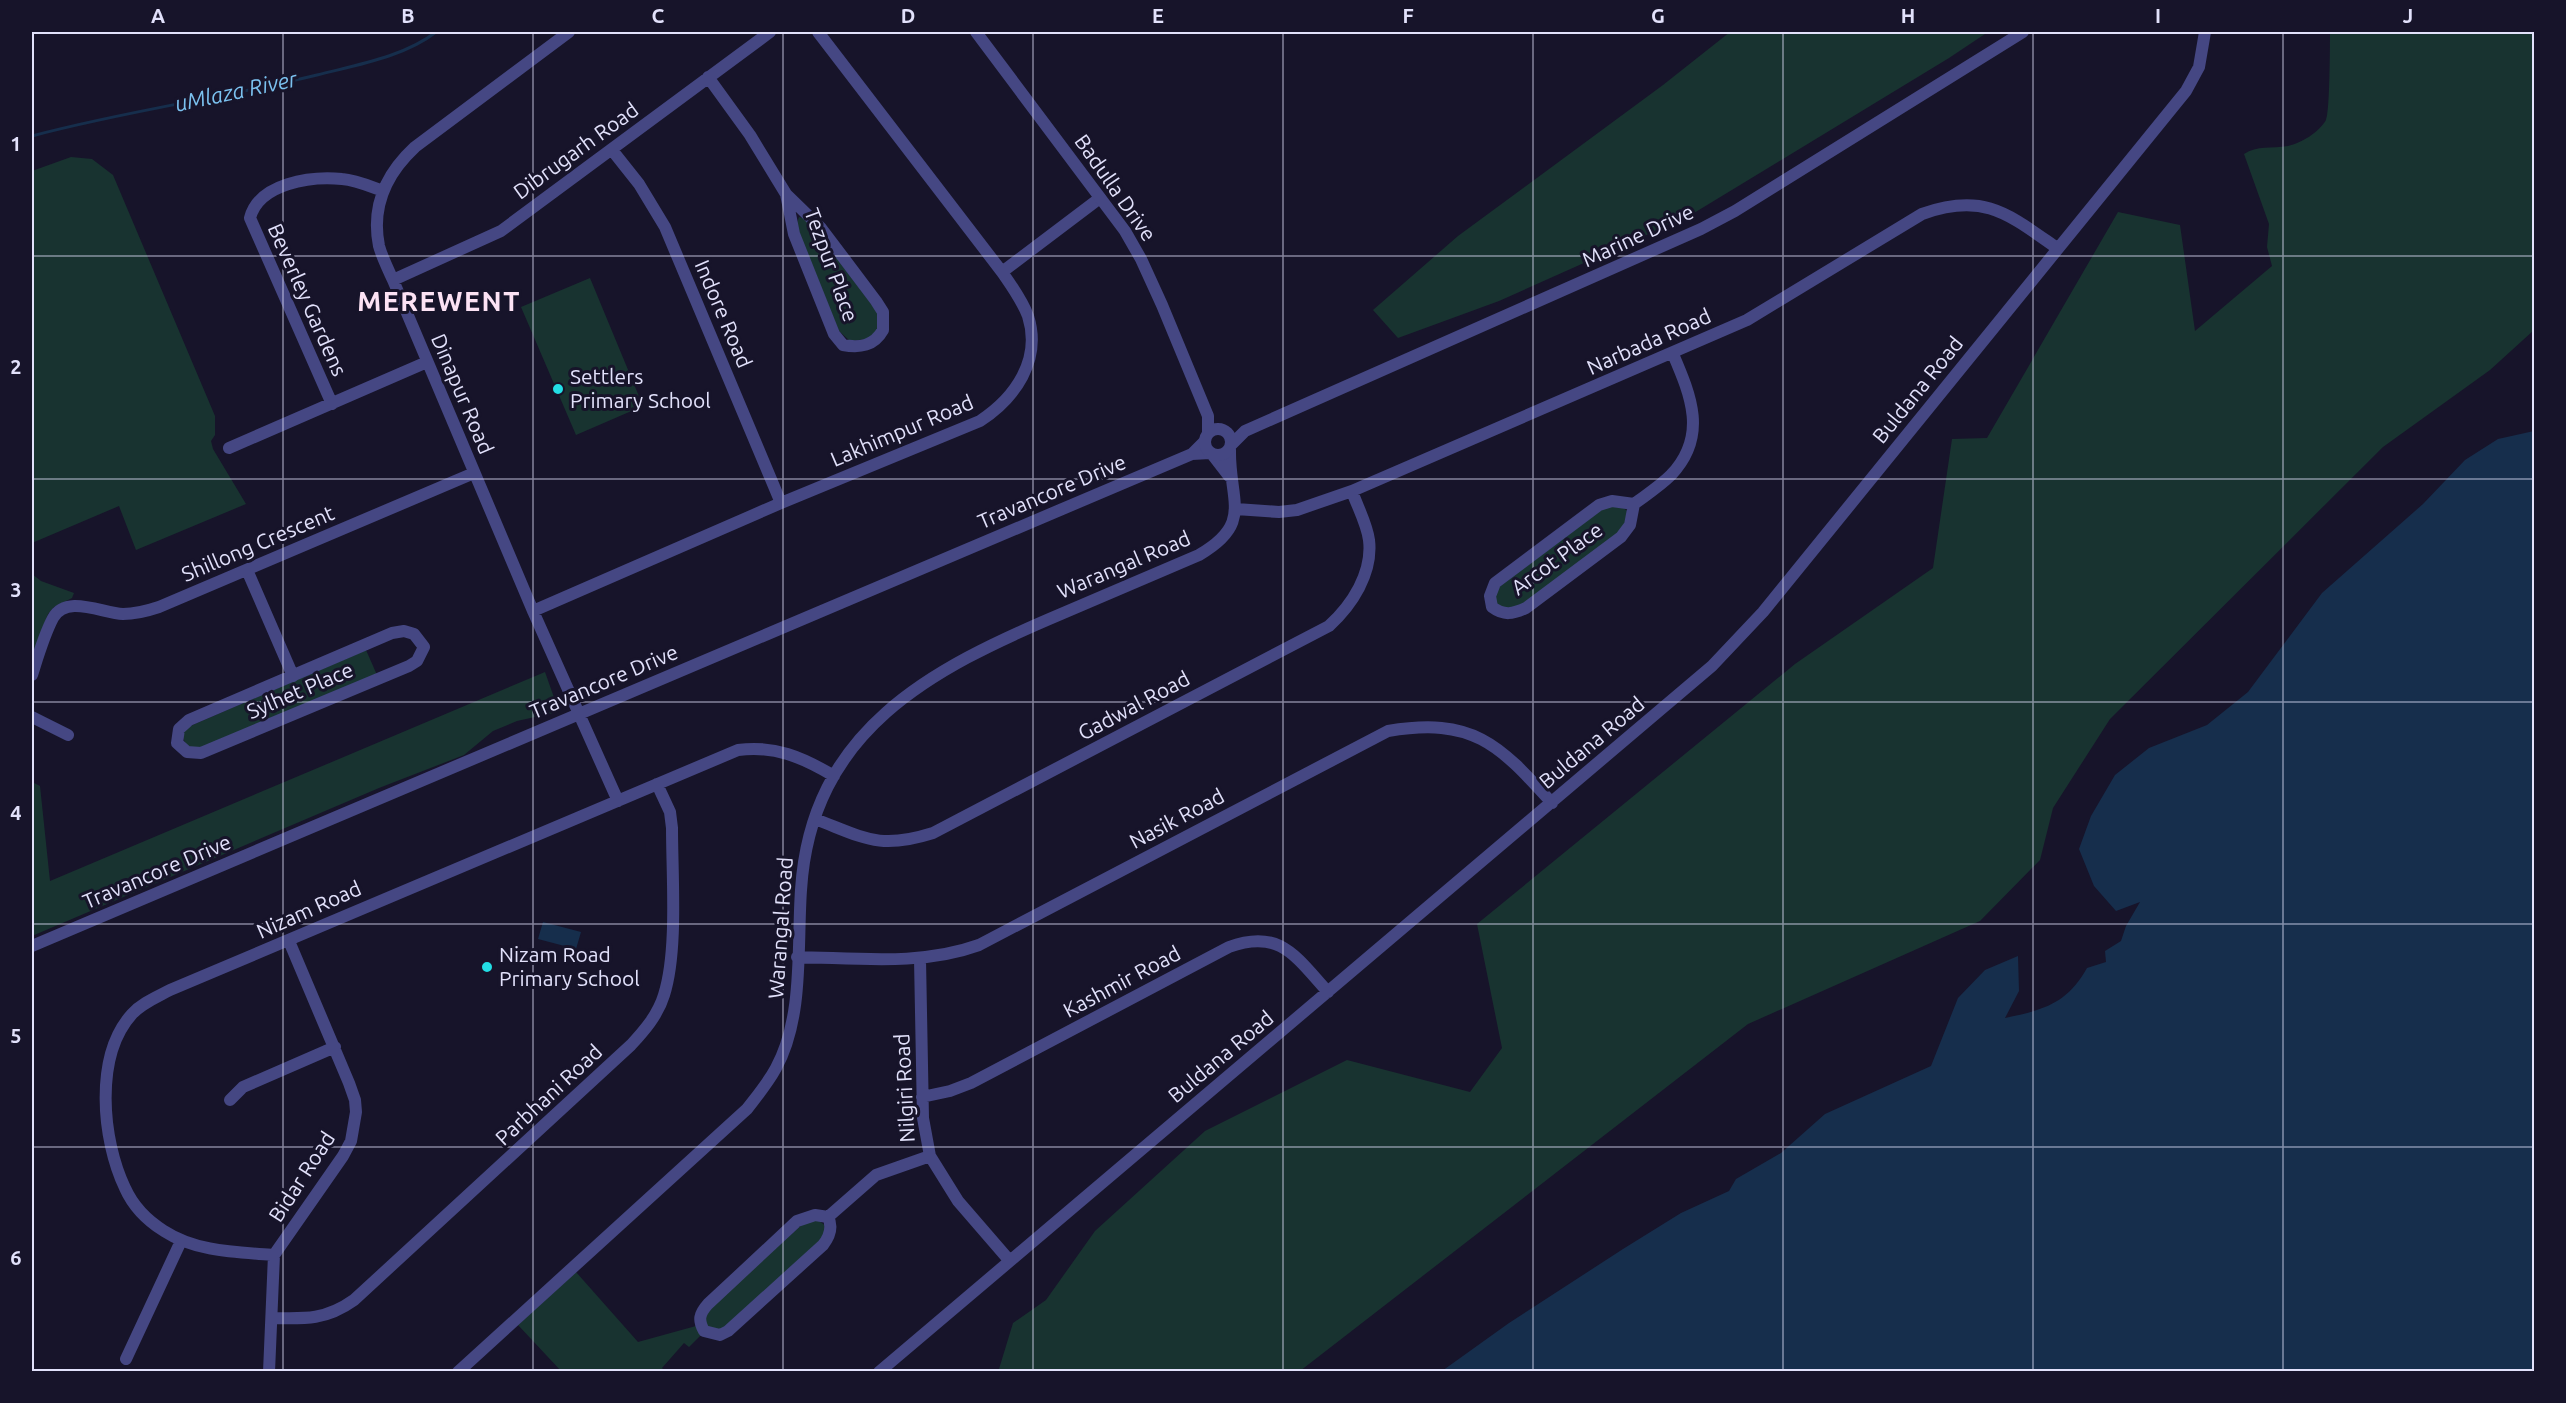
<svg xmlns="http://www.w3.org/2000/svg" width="2566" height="1403" font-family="Ubuntu,sans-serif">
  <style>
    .green { fill: #183330 }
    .water { fill: #162e4c }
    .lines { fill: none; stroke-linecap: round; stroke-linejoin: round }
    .stream { stroke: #162e4c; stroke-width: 3 }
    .minor { stroke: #454783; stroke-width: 12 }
    .tertiary { stroke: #454783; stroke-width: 12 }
    .grid { fill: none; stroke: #e2e1fb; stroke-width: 1.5; stroke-opacity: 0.55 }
    .poi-dot { fill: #23dee5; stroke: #17142a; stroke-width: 2 }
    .labels { text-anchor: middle; stroke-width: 6; stroke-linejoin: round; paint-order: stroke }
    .street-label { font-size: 21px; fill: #e2e1fb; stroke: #17142a }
    .poi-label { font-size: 21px; fill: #e2e1fb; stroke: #17142a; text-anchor: start }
    .water-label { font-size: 22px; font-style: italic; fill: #7bc1ef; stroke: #17142a }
    .district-label { font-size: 27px; font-weight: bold; letter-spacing: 1.5px; fill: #fce2f4; stroke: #17142a }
    .neatline { fill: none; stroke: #e2e1fb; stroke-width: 2 }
    .grid-label { font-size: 20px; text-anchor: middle; font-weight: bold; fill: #e2e1fb }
  </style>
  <rect width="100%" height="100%" fill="#17142a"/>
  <!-- green -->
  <path class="green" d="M 1730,32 L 1988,32 L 1949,58 L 1689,216 L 1499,301 L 1398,338 L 1373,310 L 1458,236 L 1663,85 Z
    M 2330,32 L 2534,32 L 2534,330 L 2490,370 L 2383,447 L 2110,719 L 2053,808 L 2040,860 L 1980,921 L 1748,1024 L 1300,1371 L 993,1371 L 999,1369 L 1013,1323 L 1046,1300 L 1095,1231 L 1205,1131 L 1347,1060 L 1470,1092 L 1502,1048 L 1477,924 L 1795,664 L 1933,568 L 1952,439 L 1987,438 L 2118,212 L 2180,225 L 2195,331 L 2272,266 L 2267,247 L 2269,224 L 2244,154 C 2257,145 2272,149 2288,146 C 2302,143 2319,132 2326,120 C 2330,112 2330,45 2330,32 Z
    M 71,157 L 92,159 L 113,175 L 215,416 L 215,435 L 211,441 L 213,449 L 246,504 L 136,550 L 119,506 L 32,543 L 32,171 Z
    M 799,217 L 807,219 L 878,313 L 879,328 L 868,339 L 850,341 L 839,331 L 796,226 Z
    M 590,278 L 643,406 L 576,435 L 521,307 Z
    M 1606,506 L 1624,508 L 1627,511 L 1624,530 L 1512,612 L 1494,603 L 1494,591 Z
    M 32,574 L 41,581 L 74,593 L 72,598 L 54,607 L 48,614 L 32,657 Z
    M 366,650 L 377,675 L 201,749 L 190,749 C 184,742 179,735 188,727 Z
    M 545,672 L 557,706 L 553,713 L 517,721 L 493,731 L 464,755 L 379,788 L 32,936 L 32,782 L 40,786 L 50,881 Z
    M 818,1220 L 827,1227 L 824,1238 L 727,1329 L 706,1330 L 705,1312 L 805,1222 Z
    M 576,1272 L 638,1342 L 696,1326 L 702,1334 L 689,1347 L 684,1343 L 662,1368 L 665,1371 L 562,1372 L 518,1325 Z"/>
  <!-- water -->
  <path class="water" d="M 2534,431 L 2534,1371 L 1442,1371 L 1509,1323 L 1623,1249 L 1681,1213 L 1729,1191 L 1736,1179 L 1781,1153 L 1825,1114 L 1931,1066 L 1958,998 L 1985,970 L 2018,956 L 2019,991 L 2005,1018 C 2043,1010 2067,1004 2087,968 L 2106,962 L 2105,951 L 2121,941 L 2126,926 L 2140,902 L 2116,911 L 2094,886 L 2079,849 L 2091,816 L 2115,775 L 2149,748 L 2207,725 L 2248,692 L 2322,593 L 2423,504 L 2465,460 L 2498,439 Z
    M 543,922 L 581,932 L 576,949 L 538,939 Z"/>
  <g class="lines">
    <!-- stream -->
    <path class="stream" d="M 32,136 C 125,111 222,98 317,75 C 356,65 404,57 436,32"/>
    <!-- minor -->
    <path class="minor" d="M 569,32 L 415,147 C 387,173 371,206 379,246 C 382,257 388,269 393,280 L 533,611 L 618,801
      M 708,77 L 750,135 L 786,194
      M 612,150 L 639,184 L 665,227 L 781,503
      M 786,194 L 821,228 L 876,301 L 883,312 L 883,330 C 874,346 860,348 843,345 L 834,334 L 794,234 Z
      M 1002,272 L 1100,198
      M 393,280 L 501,231 L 770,32
      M 332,404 L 250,218 C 259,183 311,176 342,179 C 356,180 369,186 383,191
      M 229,448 L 427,362
      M 1192,454 L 1205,441
      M 1212,454 L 1229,476
      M 1634,504 L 1612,501 L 1599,505 L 1495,583 L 1490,596 L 1492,607 C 1504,616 1513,614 1526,608 L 1621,537 L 1630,525 L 1634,504 C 1646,495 1660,486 1671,475 C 1708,436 1691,396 1673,354
      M 1236,509 L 1279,512 L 1297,510 L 1352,491 L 1747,320 L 1922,214 C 1984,192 2008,214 2057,248
      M 247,570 L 293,676
      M 533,611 L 781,503 L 980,421 C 1015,398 1042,360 1028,316 C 1022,300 1011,285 1002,272 L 818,32
      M 404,631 L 414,634 L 424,647 L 417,661 L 409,666 L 201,753 L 187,752 L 177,743 L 179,729 L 189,720 L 392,633 Z
      M 32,675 C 38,656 44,635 53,618 C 66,594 102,613 123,614 C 136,614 147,611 159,607 L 474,473
      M 32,717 L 68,735
      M 815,819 C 865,838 879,850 933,833 L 1329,626 C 1352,605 1373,573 1369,540 C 1367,524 1357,506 1352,491
      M 32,946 L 1192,454 L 1210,453
      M 797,957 C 858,958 921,966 979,945 L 1388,731 C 1472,717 1498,743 1552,803
      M 920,959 L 923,1118 L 930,1156 L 958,1201 L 1009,1260
      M 922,1097 L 950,1091 L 971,1083 L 1229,947 C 1280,928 1296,957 1328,992
      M 230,1100 L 243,1087 L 335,1047
      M 815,1215 L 828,1217 C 833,1227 830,1236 823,1245 L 728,1331 L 720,1335 L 704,1331 C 698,1320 699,1314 708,1304 L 797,1221 Z
      M 828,1217 L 876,1175 L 930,1156
      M 274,1255 C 237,1252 196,1252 164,1231 C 148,1221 133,1206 125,1188 C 102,1140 94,1056 132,1014 C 142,1003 157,997 170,990 L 738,750 C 774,745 802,757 834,776
      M 272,1318 C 305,1319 326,1320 354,1300 L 631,1045 C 644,1031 658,1015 664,995 C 678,951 672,876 672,828 L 670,812 L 657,784
      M 126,1359 L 181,1241
      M 269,1372 L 274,1255 L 343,1156 L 351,1141 L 356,1112 L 355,1100 L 349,1083 L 289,941
      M 458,1372 L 747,1109 C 757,1096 768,1083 776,1068 C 804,1017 797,947 801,890 C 811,730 931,669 1061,614 C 1107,594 1153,575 1199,555 C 1254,523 1229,501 1230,450
      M 879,1372 L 1712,666 L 1763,612 L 2186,91 L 2199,67 L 2205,32"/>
    <!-- tertiary -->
    <path class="tertiary" d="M 976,32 L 1125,231 L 1141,259 L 1162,305 L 1208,416 L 1208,434
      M1205 442a13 13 0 1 1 26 0a13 13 0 1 1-26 0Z
      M 1232,444 L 1245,431 L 1701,229 L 1735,211 L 2023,32"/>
  </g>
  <!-- grid -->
  <path class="grid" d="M 283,32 L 283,1372M 533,32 L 533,1372M 783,32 L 783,1372M 1033,32 L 1033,1372M 1283,32 L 1283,1372M 1533,32 L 1533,1372M 1783,32 L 1783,1372M 2033,32 L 2033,1372M 2283,32 L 2283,1372M 32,256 L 2534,256M 32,479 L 2534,479M 32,702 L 2534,702M 32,924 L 2534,924M 32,1147 L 2534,1147"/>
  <!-- markers -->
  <g class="poi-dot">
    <circle cx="558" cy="389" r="6"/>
    <circle cx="487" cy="967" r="6"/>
  </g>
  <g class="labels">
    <!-- street labels -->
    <g class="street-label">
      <text transform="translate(576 151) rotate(-36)" y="7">Dibrugarh Road</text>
      <text transform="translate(1115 188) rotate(55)" y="7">Badulla Drive</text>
      <text transform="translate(1638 236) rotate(-25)" y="7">Marine Drive</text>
      <text transform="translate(831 265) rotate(70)" y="7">Tezpur Place</text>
      <text transform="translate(307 300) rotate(66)" y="7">Beverley Gardens</text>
      <text transform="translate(723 314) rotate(67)" y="7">Indore Road</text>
      <text transform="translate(1649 342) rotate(-24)" y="7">Narbada Road</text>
      <text transform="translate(1918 390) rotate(-51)" y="7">Buldana Road</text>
      <text transform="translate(462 394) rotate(67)" y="7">Dinapur Road</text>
      <text transform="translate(902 431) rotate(-23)" y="7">Lakhimpur Road</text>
      <text transform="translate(1052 492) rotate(-23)" y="7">Travancore Drive</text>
      <text transform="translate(258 544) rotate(-23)" y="7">Shillong Crescent</text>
      <text transform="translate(1557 559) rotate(-36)" y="7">Arcot Place</text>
      <text transform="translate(1124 565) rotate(-23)" y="7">Warangal Road</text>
      <text transform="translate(604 682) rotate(-23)" y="7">Travancore Drive</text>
      <text transform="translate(300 691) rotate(-23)" y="7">Sylhet Place</text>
      <text transform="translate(1134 706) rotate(-28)" y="7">Gadwal Road</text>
      <text transform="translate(1592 743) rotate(-40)" y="7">Buldana Road</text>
      <text transform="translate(1177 819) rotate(-28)" y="7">Nasik Road</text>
      <text transform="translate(157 872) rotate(-23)" y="7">Travancore Drive</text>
      <text transform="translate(309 910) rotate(-24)" y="7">Nizam Road</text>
      <text transform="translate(781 928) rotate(-86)" y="7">Warangal Road</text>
      <text transform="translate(1122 982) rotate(-28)" y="7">Kashmir Road</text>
      <text transform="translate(1221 1057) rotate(-40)" y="7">Buldana Road</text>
      <text transform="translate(905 1088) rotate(-93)" y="7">Nilgiri Road</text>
      <text transform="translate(549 1095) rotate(-43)" y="7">Parbhani Road</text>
      <text transform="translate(302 1177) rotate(-57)" y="7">Bidar Road</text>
    </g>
    <!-- poi labels -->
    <g class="poi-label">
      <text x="570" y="384">Settlers<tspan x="570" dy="24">Primary School</tspan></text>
      <text x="499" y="962">Nizam Road<tspan x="499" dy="24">Primary School</tspan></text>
    </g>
    <!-- water labels -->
    <g class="water-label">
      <text transform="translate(236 91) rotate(-12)" y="8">uMlaza River</text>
    </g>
    <!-- district labels -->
    <g class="district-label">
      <text x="439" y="311">MEREWENT</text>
    </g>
  </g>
  <!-- border -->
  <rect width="2566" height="1403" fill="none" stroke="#17142a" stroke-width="66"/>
  <rect x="33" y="33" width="2500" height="1337" class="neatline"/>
  <g class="grid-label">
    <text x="158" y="23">A</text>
    <text x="408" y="23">B</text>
    <text x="658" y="23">C</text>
    <text x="908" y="23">D</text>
    <text x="1158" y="23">E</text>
    <text x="1408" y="23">F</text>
    <text x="1658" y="23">G</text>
    <text x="1908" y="23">H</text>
    <text x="2158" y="23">I</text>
    <text x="2408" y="23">J</text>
    <text x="16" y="151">1</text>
    <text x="16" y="374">2</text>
    <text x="16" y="597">3</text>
    <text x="16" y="820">4</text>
    <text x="16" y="1043">5</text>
    <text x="16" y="1265">6</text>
  </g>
</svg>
